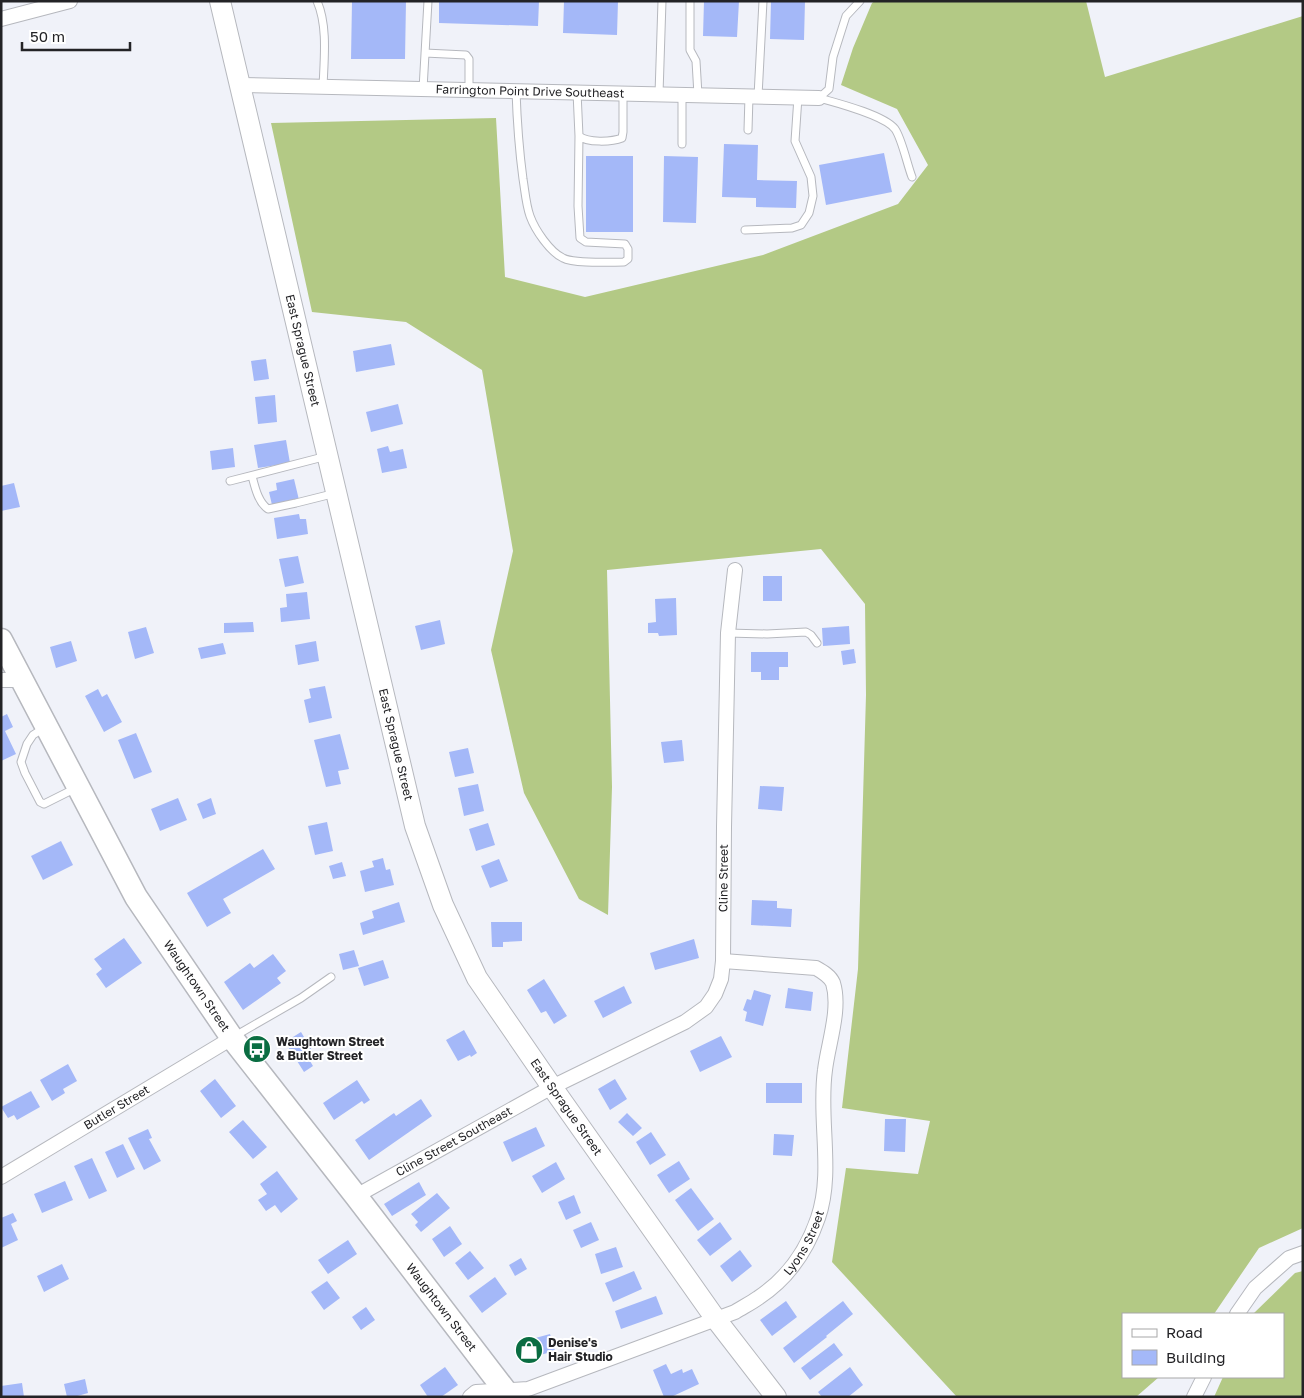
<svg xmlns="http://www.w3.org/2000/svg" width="1304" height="1398" font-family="'Golos Text',sans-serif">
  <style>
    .forest { fill: #b3c985 }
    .building { fill: #a4b8f8 }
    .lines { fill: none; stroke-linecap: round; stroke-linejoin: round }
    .lane-casing { stroke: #b6b8be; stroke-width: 9 }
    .street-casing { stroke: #b6b8be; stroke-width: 16 }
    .secondary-casing { stroke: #b6b8be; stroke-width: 22 }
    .primary-casing { stroke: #b6b8be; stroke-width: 25 }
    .lane { stroke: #fff; stroke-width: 7 }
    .street { stroke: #fff; stroke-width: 14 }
    .secondary { stroke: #fff; stroke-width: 20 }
    .primary { stroke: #fff; stroke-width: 22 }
    .labels { text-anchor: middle; stroke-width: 4; stroke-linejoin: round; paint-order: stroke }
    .street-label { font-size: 12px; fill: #232326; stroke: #fff }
    .poi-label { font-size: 12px; font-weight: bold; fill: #232326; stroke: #fff; text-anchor: start }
  </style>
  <rect width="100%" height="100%" fill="#f0f2f9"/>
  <!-- forest -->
  <path class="forest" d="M 875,1 L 1086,1 L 1105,77 L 1303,16 L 1303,1228 L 1259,1248 L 1214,1314 L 1123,1314 L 1123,1377 L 1159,1377 L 1136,1397 L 957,1397 L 832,1262 L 846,1168 L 918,1174 L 930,1121 L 842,1108 L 858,969 L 866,695 L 865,604 L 821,549 L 607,570 L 612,787 L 608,915 L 579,899 L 524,793 L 491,650 L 513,551 L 482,370 L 406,322 L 312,312 L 271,123 L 496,118 L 505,277 L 585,297 L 763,255 L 898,204 L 928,165 L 897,109 L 841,85 L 853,48 L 872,3 Z
    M 1303,1271 L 1303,1397 L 1214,1397 L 1223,1377 L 1283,1377 L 1283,1314 L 1253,1314 L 1295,1273 Z"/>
  <!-- building -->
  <path class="building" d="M 352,1 L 406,1 L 405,59 L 351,59 Z
    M 439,1 L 539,1 L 538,26 L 439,23 Z
    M 564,1 L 618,1 L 617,35 L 563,33 Z
    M 704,1 L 739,1 L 737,37 L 703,36 Z
    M 771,1 L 805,1 L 804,40 L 770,39 Z
    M 724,144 L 758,145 L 757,180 L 797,181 L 796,208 L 756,207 L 756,198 L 722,197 Z
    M 884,153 L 892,192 L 826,205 L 819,165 Z
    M 586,156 L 633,156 L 633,232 L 586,232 Z
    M 664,156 L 698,157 L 696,223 L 663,222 Z
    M 391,344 L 395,365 L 356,372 L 353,351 Z
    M 266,359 L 269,379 L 254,381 L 251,361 Z
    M 275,395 L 277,422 L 258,424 L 255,397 Z
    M 398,404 L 403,424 L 371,432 L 366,412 Z
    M 286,440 L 290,463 L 258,468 L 254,445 Z
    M 388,446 L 390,452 L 403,449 L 407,468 L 382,473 L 377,449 Z
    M 233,448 L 235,467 L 212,470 L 210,451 Z
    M 294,479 L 299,500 L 272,505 L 269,492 L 277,490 L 276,483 Z
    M 14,483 L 20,507 L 1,511 L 1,486 Z
    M 299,514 L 300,519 L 306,519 L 308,534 L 277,539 L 274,518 Z
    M 298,556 L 304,583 L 285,587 L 279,559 Z
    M 763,576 L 782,576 L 782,601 L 763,601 Z
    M 307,592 L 310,619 L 281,622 L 280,608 L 287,607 L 286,594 Z
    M 676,598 L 677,635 L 659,636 L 658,633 L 648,633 L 648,623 L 656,622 L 655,599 Z
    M 440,620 L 445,644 L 421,650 L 415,626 Z
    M 253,622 L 254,632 L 224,633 L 224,623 Z
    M 849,626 L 850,644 L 823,646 L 822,628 Z
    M 146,627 L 154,653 L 135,659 L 128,632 Z
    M 71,641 L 77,661 L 56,668 L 50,647 Z
    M 316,641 L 319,661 L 298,665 L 295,645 Z
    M 223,643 L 226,654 L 201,659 L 198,648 Z
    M 854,649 L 856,663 L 843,665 L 841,651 Z
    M 751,652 L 788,652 L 788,667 L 779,667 L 779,680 L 761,680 L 761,672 L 751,672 Z
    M 325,686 L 332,718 L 309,723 L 304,700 L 311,698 L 309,689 Z
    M 98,689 L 102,697 L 107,694 L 122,722 L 104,732 L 85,696 Z
    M 7,714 L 13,727 L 5,731 L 16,754 L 1,761 L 1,717 Z
    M 136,733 L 152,772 L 134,779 L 118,740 Z
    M 340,734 L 349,769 L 338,771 L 341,784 L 326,787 L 314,740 Z
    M 682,740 L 684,761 L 664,763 L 661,742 Z
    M 468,748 L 474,773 L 455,777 L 449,752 Z
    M 478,784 L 484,811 L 464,816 L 458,788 Z
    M 760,786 L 784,787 L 782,811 L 758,809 Z
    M 178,798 L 187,820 L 160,831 L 151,809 Z
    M 211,798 L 216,814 L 203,819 L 197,804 Z
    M 327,822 L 333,851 L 315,855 L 308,826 Z
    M 488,823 L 495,845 L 476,851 L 469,829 Z
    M 61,841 L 73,865 L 43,880 L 31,856 Z
    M 263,849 L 275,869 L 223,899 L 231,913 L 207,927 L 187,893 Z
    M 383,858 L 386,870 L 390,869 L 394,885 L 365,892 L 360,871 L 374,867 L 372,861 Z
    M 499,859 L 508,881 L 490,888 L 481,866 Z
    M 342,862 L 346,876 L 333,879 L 329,866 Z
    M 752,900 L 777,901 L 777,908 L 792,909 L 791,927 L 751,925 Z
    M 399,902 L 405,922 L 363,935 L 360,923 L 374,918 L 372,911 Z
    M 491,922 L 522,922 L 522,941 L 503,942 L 503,947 L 492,947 Z
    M 124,938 L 142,963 L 106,988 L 96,974 L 102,969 L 94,959 Z
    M 694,939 L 699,958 L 655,970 L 650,953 Z
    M 354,950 L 359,966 L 343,970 L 339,954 Z
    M 273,954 L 286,971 L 277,978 L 281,983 L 243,1010 L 224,982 L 250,963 L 254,968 Z
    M 383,960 L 389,978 L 364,986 L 358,968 Z
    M 544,979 L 567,1016 L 554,1024 L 546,1011 L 541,1013 L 527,990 Z
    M 624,986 L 632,1003 L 603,1018 L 594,1001 Z
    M 788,988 L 813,992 L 811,1011 L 785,1008 Z
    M 754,990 L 771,995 L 763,1026 L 745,1021 L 747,1012 L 743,1010 L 747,999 L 751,1000 Z
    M 464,1030 L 477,1053 L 471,1057 L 470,1055 L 458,1061 L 446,1040 Z
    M 301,1032 L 316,1057 L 310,1061 L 313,1066 L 304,1072 L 285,1042 Z
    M 721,1036 L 732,1057 L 700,1072 L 690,1051 Z
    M 68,1064 L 77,1081 L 63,1089 L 65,1093 L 52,1101 L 40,1080 Z
    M 215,1079 L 236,1106 L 221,1118 L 200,1091 Z
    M 615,1079 L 627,1099 L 610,1110 L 598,1089 Z
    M 357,1080 L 370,1100 L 364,1104 L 362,1101 L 334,1120 L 323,1103 Z
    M 766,1083 L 802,1083 L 802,1103 L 766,1103 Z
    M 31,1091 L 40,1107 L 17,1120 L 14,1115 L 8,1118 L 1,1107 Z
    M 421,1099 L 432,1116 L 369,1160 L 355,1140 L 394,1113 L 396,1116 Z
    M 627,1113 L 642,1128 L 633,1136 L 618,1122 Z
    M 885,1119 L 906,1119 L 905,1152 L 884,1151 Z
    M 243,1120 L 267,1147 L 253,1159 L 229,1132 Z
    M 536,1127 L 545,1146 L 512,1162 L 503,1142 Z
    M 148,1129 L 152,1138 L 149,1139 L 161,1161 L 144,1170 L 128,1138 Z
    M 651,1132 L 666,1155 L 650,1165 L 636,1142 Z
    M 774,1134 L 794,1135 L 792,1156 L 773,1155 Z
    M 123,1144 L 135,1169 L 117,1178 L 105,1152 Z
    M 92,1158 L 107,1191 L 89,1199 L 74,1166 Z
    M 679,1161 L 690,1179 L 669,1193 L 657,1175 Z
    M 556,1162 L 565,1179 L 542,1193 L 532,1176 Z
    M 277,1171 L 298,1199 L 281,1213 L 275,1205 L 266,1211 L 258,1200 L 267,1194 L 260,1184 Z
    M 65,1181 L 73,1200 L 42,1213 L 34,1194 Z
    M 419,1182 L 426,1195 L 392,1216 L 384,1204 Z
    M 691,1188 L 714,1219 L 698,1231 L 675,1200 Z
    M 437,1193 L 450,1208 L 421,1232 L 415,1225 L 418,1222 L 411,1214 Z
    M 574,1195 L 581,1213 L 566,1220 L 558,1202 Z
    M 13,1213 L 17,1221 L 11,1224 L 18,1240 L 1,1248 L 1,1218 Z
    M 591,1222 L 599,1240 L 581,1248 L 573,1230 Z
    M 720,1222 L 732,1239 L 710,1256 L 697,1240 Z
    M 450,1226 L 462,1244 L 444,1257 L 432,1239 Z
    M 348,1240 L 357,1254 L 328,1274 L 318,1260 Z
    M 616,1247 L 623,1267 L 601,1274 L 595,1254 Z
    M 740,1250 L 752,1266 L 732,1282 L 720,1266 Z
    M 470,1251 L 484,1268 L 468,1280 L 455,1263 Z
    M 521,1258 L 527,1269 L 515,1276 L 509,1265 Z
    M 62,1264 L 69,1279 L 44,1292 L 37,1276 Z
    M 634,1271 L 642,1289 L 613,1302 L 605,1283 Z
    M 495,1277 L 507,1294 L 482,1313 L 469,1296 Z
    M 327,1281 L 340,1298 L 324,1310 L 311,1292 Z
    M 656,1296 L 663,1314 L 621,1329 L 615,1311 Z
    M 786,1301 L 797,1317 L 772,1336 L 760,1320 Z
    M 843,1301 L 853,1314 L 826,1336 L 827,1337 L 794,1363 L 783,1348 Z
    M 366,1307 L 375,1320 L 361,1330 L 352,1317 Z
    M 550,1334 L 555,1351 L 521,1360 L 517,1343 Z
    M 834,1343 L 843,1355 L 810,1380 L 801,1368 Z
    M 666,1364 L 671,1374 L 682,1369 L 683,1373 L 692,1369 L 699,1384 L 671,1397 L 664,1397 L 653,1370 Z
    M 445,1367 L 458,1385 L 441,1397 L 428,1397 L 420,1385 Z
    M 850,1367 L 863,1385 L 848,1397 L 822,1397 L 818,1392 Z
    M 85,1379 L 88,1393 L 74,1397 L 67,1397 L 64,1384 Z
    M 22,1383 L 24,1397 L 1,1397 L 1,1386 Z"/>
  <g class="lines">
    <defs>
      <path id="lane" d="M 317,1 C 328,26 324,60 323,87
        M 690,1 L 690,50 L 696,61 L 698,95
        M 425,53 L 466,55 L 469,59 L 469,90
        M 423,89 L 428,1
        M 516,91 C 517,121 519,149 523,179 C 525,191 526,205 530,216 C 535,230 550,252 563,258 C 574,264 610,262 624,262 L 628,259 L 628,249 L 625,244 L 586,242 L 580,238 L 578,206 L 579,136
        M 577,92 L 579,136 C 587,143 612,142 622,138 L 623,132 L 623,93
        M 659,94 L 662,1
        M 758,96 L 763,1
        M 819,98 C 837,103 884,115 895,129 C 902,139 907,164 912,177
        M 819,98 L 829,89 L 833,57 L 846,16 L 860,1
        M 748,130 L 749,96
        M 682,144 L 682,95
        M 745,230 L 792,228 L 801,225 L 809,213 L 813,196 L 811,177 L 795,141 L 798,97
        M 252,476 C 255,487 258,502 268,509 L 296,503 L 336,493
        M 230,481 L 327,456
        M 728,633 L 767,634 L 806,632 L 811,635 L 817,643
        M 44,728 L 33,735 L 27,744 L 21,762 L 25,773 L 40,802 L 44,804 L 76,788
        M 235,1036 L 301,998 L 331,977"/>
      <g id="street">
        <path d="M 1,19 L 70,1"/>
        <path id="s1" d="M 240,85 L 819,98"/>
        <path d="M 1,680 L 22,680"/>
        <path id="s2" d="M 1,1177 L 232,1038"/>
        <path id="s3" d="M 356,1196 L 552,1087 L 685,1022 L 706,1007 L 715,994 L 721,979 L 723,961 L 724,827 L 728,633 L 735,570"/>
        <path d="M 1237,1314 L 1255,1288 L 1289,1258 L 1303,1253"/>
        <path id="s4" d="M 470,1397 L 476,1392 L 528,1389 L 735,1312 C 743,1307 751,1303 758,1298 C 787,1279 807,1250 818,1218 C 834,1172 818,1118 825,1070 C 828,1044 841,1009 833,983 C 830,976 823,972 816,968 L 723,961"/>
        <path d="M 1194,1397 L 1204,1377"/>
      </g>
      <g id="secondary">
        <path id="s5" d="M 220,1 L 415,826 L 443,905 L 477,978 L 552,1087 L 715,1318 L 776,1397"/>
      </g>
      <g id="primary">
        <path id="s6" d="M 1,640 L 136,897 L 232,1038 L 356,1196 L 510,1397"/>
      </g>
    </defs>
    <!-- lane casing -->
    <use href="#lane" class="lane-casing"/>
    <!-- street casing -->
    <use href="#street" class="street-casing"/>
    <!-- secondary casing -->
    <use href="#secondary" class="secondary-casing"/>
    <!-- primary casing -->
    <use href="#primary" class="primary-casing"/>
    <!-- lane -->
    <use href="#lane" class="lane"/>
    <!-- street -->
    <use href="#street" class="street"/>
    <!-- secondary -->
    <use href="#secondary" class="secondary"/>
    <!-- primary -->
    <use href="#primary" class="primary"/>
  </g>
  <!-- icons -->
  <defs>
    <symbol id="bus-disc" viewBox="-11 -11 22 22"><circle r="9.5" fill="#0a6d42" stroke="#fff"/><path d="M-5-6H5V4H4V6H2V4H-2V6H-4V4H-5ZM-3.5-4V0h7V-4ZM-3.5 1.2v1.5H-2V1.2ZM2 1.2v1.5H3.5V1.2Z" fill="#fff"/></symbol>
    <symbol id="shop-disc" viewBox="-11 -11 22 22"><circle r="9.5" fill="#0a6d42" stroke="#fff"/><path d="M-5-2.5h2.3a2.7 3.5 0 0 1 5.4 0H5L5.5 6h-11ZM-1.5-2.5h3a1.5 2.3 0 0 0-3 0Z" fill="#fff"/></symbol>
  </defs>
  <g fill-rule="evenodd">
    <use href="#bus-disc" x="241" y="1033" width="32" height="32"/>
    <use href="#shop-disc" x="513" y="1334" width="32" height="32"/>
  </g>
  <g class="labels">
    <!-- street labels -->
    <g class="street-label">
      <text dy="4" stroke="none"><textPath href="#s1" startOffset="290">Farrington Point Drive Southeast</textPath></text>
      <text dy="4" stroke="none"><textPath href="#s5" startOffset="359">East Sprague Street</textPath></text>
      <text dy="4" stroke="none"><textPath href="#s5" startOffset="764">East Sprague Street</textPath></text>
      <text dy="4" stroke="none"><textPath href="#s3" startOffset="531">Cline Street</textPath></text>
      <text dy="4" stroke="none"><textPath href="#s6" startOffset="398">Waughtown Street</textPath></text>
      <text dy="4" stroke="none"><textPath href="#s5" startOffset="1169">East Sprague Street</textPath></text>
      <text dy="4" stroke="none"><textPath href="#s2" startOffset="135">Butler Street</textPath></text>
      <text dy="4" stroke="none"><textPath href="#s3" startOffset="112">Cline Street Southeast</textPath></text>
      <text dy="4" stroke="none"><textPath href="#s4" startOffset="381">Lyons Street</textPath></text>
      <text dy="4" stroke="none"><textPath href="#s6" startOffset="802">Waughtown Street</textPath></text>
    </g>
    <!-- poi labels -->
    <g class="poi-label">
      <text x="276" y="1046">Waughtown Street<tspan x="276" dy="14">&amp; Butler Street</tspan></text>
      <text x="548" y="1347">Denise's<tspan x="548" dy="14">Hair Studio</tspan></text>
    </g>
  </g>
  <!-- border -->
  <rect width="1304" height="1398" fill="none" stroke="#232326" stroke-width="5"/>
  <!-- legend -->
  <rect x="1122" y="1313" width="162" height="65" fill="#ffffff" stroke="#a7a7a8"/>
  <rect x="1132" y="1329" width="25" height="8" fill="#ffffff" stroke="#a7a7a8"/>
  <text x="1166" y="1338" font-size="15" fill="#232326">Road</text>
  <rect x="1132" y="1350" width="25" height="15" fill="#a4b8f8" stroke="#a7a7a8"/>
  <text x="1166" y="1363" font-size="15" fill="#232326">Building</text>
  <!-- scale -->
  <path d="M22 42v8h108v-8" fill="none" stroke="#232326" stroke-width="2.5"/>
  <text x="30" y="42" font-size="15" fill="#232326" stroke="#ffffff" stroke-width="4" paint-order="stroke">50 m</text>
</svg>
